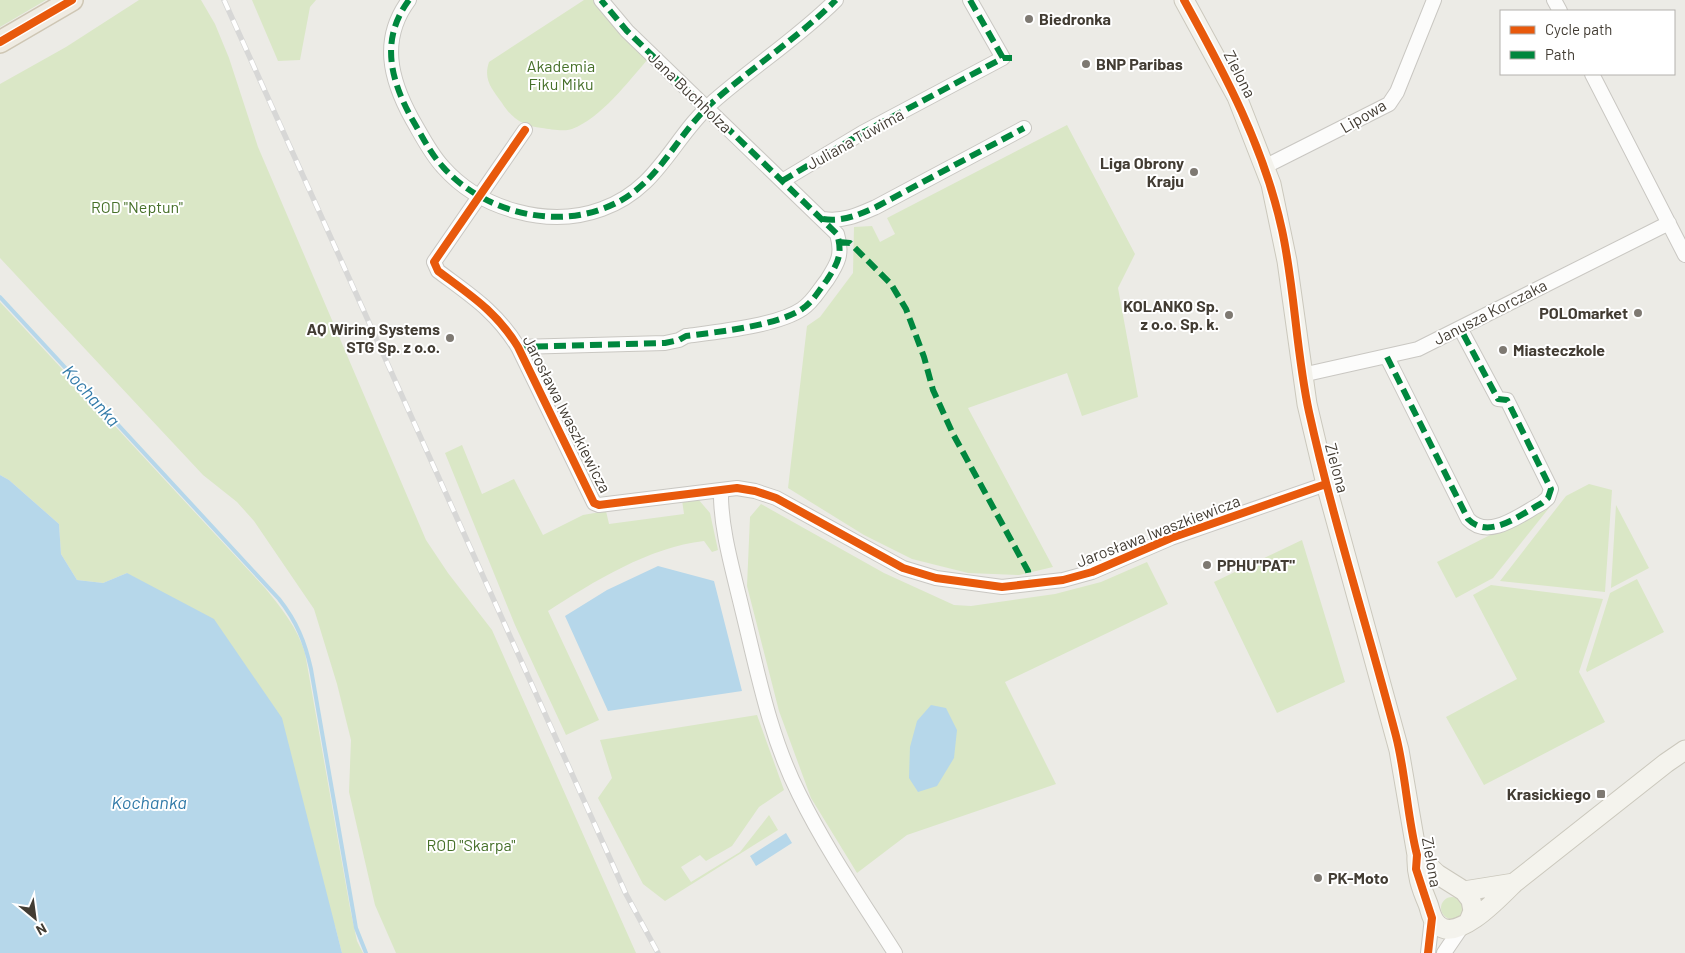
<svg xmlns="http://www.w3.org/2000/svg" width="1685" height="953" font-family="Barlow,sans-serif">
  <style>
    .green { fill: #dae7c6 }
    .water { fill: #b6d7ea }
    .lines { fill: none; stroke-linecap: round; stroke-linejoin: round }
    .stream { stroke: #b6d7ea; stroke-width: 4 }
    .street-casing { stroke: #c9c7c2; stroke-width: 16 }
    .secondary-casing { stroke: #cbc8bd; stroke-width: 21 }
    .primary-casing { stroke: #cec6b4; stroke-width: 24 }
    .street { stroke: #fcfcfb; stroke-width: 14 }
    .secondary { stroke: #f4f3ed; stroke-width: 19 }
    .primary { stroke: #efebe2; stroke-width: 21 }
    .rail-casing { stroke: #d7d7d6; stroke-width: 5.5 }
    .rail { stroke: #fff; stroke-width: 4; stroke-dasharray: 11; stroke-linecap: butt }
    .quiet { stroke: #00873e; stroke-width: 6; stroke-dasharray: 12 6; stroke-linecap: butt }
    .cycleway-casing { stroke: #fff; stroke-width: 11 }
    .cycleway { stroke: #e8590c; stroke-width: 8 }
    .poi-dot { fill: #7e7972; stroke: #fff; stroke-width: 2 }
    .labels { text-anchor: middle; stroke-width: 4; stroke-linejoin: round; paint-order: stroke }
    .poi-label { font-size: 16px; font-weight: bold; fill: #423c33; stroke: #fff; text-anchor: start }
    .park-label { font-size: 16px; fill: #467029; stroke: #fff }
    .street-label { font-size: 16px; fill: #423c33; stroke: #fff }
    .water-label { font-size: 18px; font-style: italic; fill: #317aa8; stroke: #fff }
  </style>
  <rect width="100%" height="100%" fill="#ecebe6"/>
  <!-- green -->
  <path class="green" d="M 0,0 L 46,0 L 0,27 Z
    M 139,0 L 201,0 L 215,24 L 229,58 L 258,147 L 426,540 L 448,573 L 492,630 L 636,953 L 396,953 L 375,905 L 349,792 L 351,740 L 337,684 L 314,609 L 254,521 L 237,502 L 203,475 L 0,258 L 0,84 L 66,47 Z
    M 252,0 L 316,0 L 310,7 L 300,60 L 278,61 Z
    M 584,0 L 594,0 L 615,27 L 648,59 C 628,82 601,118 572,129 C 564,132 550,129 542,128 C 524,126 512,119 502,103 C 492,89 483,80 489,62 Z
    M 1067,125 L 1135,254 L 1118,288 L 1138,397 L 1082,416 L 1067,373 L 968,408 L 1053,567 L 1019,575 L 968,573 L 912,559 L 864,535 L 788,488 L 807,326 L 820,317 L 853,273 L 854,227 L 872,226 L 880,242 L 895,234 L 887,218 Z
    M 0,302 L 265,588 C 282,609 297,627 305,653 L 350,908 L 357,941 L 363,953 L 342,953 L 335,926 L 127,573 L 103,583 L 77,580 L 61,554 L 59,524 L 9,480 L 0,475 Z
    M 462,445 L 482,494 L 514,479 L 543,535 L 583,515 L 606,511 L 609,524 L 684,514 L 682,500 L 698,499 L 710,513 L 718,550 L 712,552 L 704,541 C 649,547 593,582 548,611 L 599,720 L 566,735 L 515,625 L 445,453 Z
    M 1589,484 L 1612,490 L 1605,592 L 1500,581 L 1566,496 Z
    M 1553,503 L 1493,578 L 1456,598 L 1437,562 Z
    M 761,504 L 884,573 L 954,605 L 971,606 L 1055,594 L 1101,582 L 1147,562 L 1168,604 L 1005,682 L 1056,784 L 907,835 L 857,873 L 811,798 L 779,711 L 747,586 L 750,517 Z
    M 1616,505 L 1649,568 L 1611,588 Z
    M 1302,540 L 1345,682 L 1277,713 L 1214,582 Z
    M 1637,579 L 1664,632 L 1587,672 L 1586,670 L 1610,593 Z
    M 1491,585 L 1603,599 L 1579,672 L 1605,722 L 1484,785 L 1446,717 L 1517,679 L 1473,595 Z
    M 757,715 L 784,790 L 759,807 L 732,846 L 706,861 L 700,855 L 681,867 L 691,882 L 740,852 L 769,815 L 778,830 L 665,901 L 643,884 L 598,798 L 612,778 L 600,740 Z
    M1441 908a11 11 0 1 1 22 0a11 11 0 1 1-22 0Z"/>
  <!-- water -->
  <path class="water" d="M 0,475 L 9,480 L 59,524 L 61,554 L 77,580 L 103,583 L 127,573 L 214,619 L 282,718 L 342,953 L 0,953 Z
    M 658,566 L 714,581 L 742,691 L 608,711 L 565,616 L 607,590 Z
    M 931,705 L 946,708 L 957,730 L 954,758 L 937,786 L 918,792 L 909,778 L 910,747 L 917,721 Z
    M 786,833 L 792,843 L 756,866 L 750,856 Z"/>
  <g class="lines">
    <!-- stream -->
    <path class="stream" d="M 0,297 L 279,599 C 297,622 305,642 311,669 L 356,928 L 366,953"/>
    <defs>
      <path id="street" d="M 409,0 C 380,39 390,79 412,119 C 422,136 430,153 443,167 C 480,209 548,229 602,209 C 659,189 672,138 714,101 C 754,66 799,37 836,0
        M 1554,0 L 1560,11
        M 1592,74 L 1685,255
        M 525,130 L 434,262 L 438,271 C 470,295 496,311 518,347 L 594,503 L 599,505 L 737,488 L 755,491 L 776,498 L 903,568 L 936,578 L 1002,587 L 1063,580 L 1092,572 L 1171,538 L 1326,484
        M 1264,167 L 1389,104 L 1397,92 L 1434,0
        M 782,181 L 862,133 L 1003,58 L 970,0
        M 823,219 C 843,222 858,215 876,207 L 1024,128
        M 518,347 L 665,343 L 679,340 L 686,336 C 716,332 777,326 802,309 C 813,302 819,290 827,280 C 838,263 843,254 837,234 L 627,31 L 601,0
        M 1387,357 L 1468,519 C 1489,541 1521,514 1542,503 L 1548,498 L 1551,489 L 1507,400 L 1498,399 L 1460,328
        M 1302,375 L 1418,349 L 1669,223
        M 721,490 C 720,529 734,574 743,613 C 758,674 770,737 799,794 C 826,849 862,901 895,953
        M 1428,953 L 1432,918
        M 1444,953 L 1461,928"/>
      <path id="secondary" d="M 1184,0 L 1237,97 L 1271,184 L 1287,261 L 1307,404 L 1326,484 L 1399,750 L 1417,855 C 1416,873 1421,888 1428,904 C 1431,912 1431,919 1438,925 C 1457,943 1500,897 1514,883 L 1666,763 L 1685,750
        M 1417,855 L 1437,874 L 1464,891 L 1471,900 L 1473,911 L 1469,921
        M 1464,891 L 1514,883"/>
      <path id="primary" d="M 0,42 L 72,0"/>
    </defs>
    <!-- street casing -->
    <use href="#street" class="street-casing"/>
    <!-- secondary casing -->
    <use href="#secondary" class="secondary-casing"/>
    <!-- primary casing -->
    <use href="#primary" class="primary-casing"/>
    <!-- street -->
    <use href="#street" class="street"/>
    <!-- secondary -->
    <use href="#secondary" class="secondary"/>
    <!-- primary -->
    <use href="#primary" class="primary"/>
    <defs>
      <path id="rail" d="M 224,0 L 626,894 L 658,953"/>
    </defs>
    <!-- rail casing -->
    <use href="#rail" class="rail-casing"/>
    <!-- rail -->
    <use href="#rail" class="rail"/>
    <!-- quiet -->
    <path class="quiet" d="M 409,0 C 380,39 390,79 412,119 C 422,136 430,153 443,167 C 480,209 548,229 602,209 C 659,189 672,138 714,101 C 754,66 799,37 836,0
      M 970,0 L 1003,58
      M 782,181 L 862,133 L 1003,58 L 1012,58
      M 823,219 C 843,222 858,215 876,207 L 1024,128
      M 839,242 L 850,243 L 891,284 L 906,309 L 924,357 L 933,390 L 953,434 L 1028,571 L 1030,584
      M 518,347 L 665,343 L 679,340 L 686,336 C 716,332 777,326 802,309 C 813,302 819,290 827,280 C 838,263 843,254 837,234 L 627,31 L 601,0
      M 1387,357 L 1468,519 C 1489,541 1521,514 1542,503 L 1548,498 L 1551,489 L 1507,400 L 1498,399 L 1460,328"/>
    <defs>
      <path id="cycleway" d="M 1184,0 C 1225,74 1264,147 1282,230 C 1295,290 1296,352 1309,412 C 1333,521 1368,628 1396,736 C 1406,775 1407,816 1417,855 L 1416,869 L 1432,918 L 1428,953
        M 0,42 L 72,0
        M 525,130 L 434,262 L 438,271 C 470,295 496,311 518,347 L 594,503 L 599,505 L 737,488 L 755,491 L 776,498 L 903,568 L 936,578 L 1002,587 L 1063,580 L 1092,572 L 1171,538 L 1326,484"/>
    </defs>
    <!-- cycleway casing -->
    <use href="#cycleway" class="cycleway-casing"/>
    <!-- cycleway -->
    <use href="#cycleway" class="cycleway"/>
  </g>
  <!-- markers -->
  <g class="poi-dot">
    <circle cx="1029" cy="19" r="5"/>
    <circle cx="1086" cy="64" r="5"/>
    <circle cx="1194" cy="172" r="5"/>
    <circle cx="1638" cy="313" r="5"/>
    <circle cx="1229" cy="315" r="5"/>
    <circle cx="450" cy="338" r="5"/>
    <circle cx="1503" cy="350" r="5"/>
    <circle cx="1207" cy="565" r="5"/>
    <rect x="1596" y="789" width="10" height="10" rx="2.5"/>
    <circle cx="1318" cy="878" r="5"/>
  </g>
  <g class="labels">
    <!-- poi labels -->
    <g class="poi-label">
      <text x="1039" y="25">Biedronka</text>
      <text x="1096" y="70">BNP Paribas</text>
      <text x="1184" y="169" text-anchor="end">Liga Obrony<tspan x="1184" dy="18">Kraju</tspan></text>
      <text x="1219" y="312" text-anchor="end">KOLANKO Sp.<tspan x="1219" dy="18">z o.o. Sp. k.</tspan></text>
      <text x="1628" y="319" text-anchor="end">POLOmarket</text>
      <text x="440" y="335" text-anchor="end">AQ Wiring Systems<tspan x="440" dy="18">STG Sp. z o.o.</tspan></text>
      <text x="1513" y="356">Miasteczkole</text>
      <text x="1217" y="571">PPHU"PAT"</text>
      <text x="1591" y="800" text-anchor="end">Krasickiego</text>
      <text x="1328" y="884">PK-Moto</text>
    </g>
    <!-- park labels -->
    <g class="park-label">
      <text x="561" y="72">Akademia<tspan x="561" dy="18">Fiku Miku</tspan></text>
      <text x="137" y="213">ROD "Neptun"</text>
      <text x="471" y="851">ROD "Skarpa"</text>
    </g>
    <!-- street labels -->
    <g class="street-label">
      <text transform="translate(1240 74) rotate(63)" y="6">Zielona</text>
      <text transform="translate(690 92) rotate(44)" y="6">Jana Buchholza</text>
      <text transform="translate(1363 116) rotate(-30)" y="6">Lipowa</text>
      <text transform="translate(855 139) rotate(-29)" y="6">Juliana Tuwima</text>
      <text transform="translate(1490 312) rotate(-27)" y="6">Janusza Korczaka</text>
      <text transform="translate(567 414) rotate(63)" y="6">Jarosława Iwaszkiewicza</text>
      <text transform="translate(1337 468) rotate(75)" y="6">Zielona</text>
      <text transform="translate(1158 531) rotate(-21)" y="6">Jarosława Iwaszkiewicza</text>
      <text transform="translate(1432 862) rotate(80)" y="6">Zielona</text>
    </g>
    <!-- water labels -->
    <g class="water-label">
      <text transform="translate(91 396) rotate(48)" y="6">Kochanka</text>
      <text x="149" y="809">Kochanka</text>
    </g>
  </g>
  <!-- legend -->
  <rect x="1500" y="10" width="175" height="65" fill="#ffffff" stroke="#b3b1ad"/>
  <rect x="1510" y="26" width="25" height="8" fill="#e8590c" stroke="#b3b1ad"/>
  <text x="1545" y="35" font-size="15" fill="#423c33">Cycle path</text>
  <rect x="1510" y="51" width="25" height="8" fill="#00873e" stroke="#b3b1ad"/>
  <text x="1545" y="60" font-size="15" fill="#423c33">Path</text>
  <!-- north arrow -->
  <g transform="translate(35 918) rotate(151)" stroke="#ffffff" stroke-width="4" paint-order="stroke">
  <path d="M0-4L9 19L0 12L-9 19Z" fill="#423c33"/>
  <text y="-8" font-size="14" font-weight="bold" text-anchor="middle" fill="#423c33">N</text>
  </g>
</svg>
